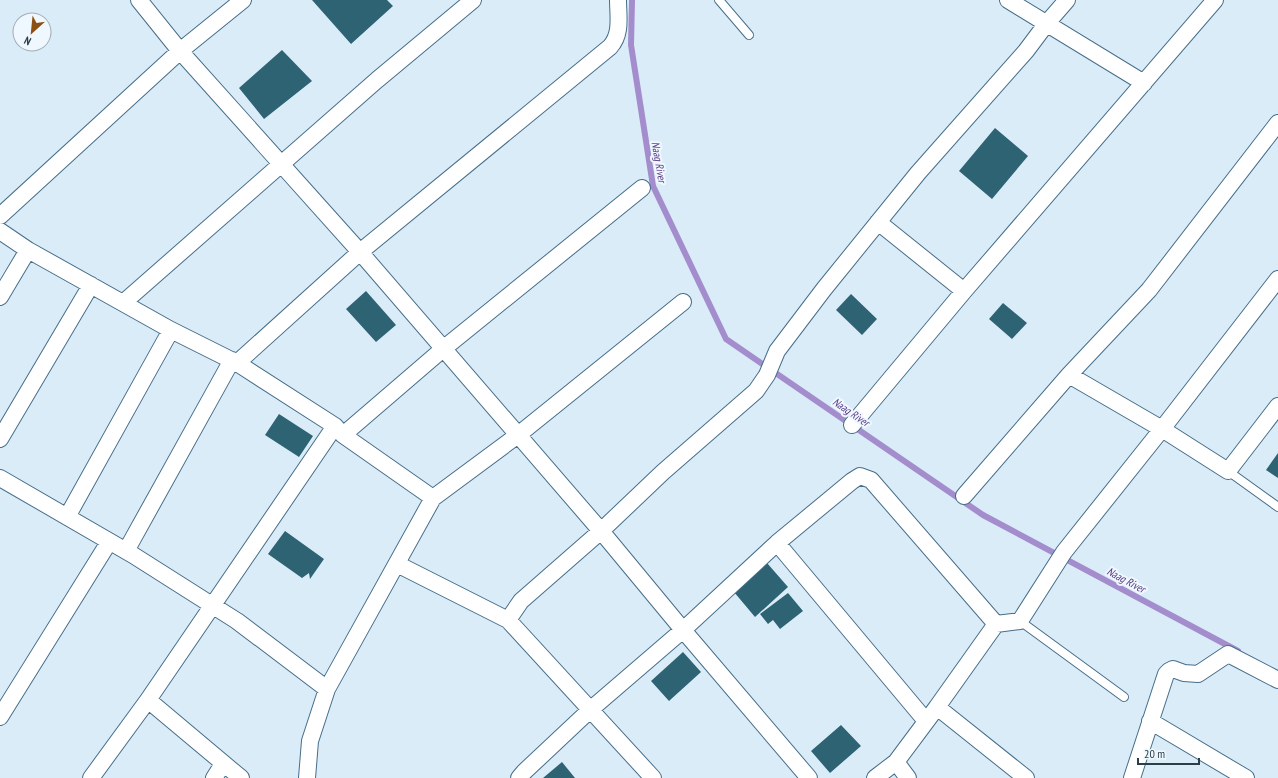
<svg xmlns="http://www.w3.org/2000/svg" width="1278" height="778" font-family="'PT Sans Narrow',sans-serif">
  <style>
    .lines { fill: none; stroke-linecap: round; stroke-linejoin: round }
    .stream { stroke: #a38dcc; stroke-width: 6 }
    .building { fill: #2d6373 }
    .lane-casing { stroke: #466e89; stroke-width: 10 }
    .street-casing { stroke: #466e89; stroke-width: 18 }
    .lane { stroke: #fff; stroke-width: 8 }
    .street { stroke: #fff; stroke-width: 16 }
    .labels { text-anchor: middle; stroke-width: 4; stroke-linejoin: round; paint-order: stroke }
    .water-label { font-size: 11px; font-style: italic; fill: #593a86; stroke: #eff8fe }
  </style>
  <rect width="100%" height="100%" fill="#dbecf9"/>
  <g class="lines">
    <!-- stream -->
    <path class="stream" d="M 632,0 L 631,45 L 653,186 L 726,339 L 983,515 L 1238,651"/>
  </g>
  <!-- building -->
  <path class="building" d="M 312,0 L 387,0 L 393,6 L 351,44 Z
    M 282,50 L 312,81 L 264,119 L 239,88 Z
    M 995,128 L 1028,156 L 992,199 L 959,171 Z
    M 366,291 L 396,325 L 376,342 L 346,309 Z
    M 851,294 L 877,319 L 862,335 L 836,310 Z
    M 1003,303 L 1027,323 L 1012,339 L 989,319 Z
    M 279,414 L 313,436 L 299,457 L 265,435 Z
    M 1278,453 L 1278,478 L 1266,470 Z
    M 285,531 L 324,559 L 310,579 L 309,573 L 302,578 L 268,554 Z
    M 767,563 L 788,587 L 755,617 L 734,592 Z
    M 788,593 L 803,611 L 780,629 L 773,620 L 768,624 L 760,614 Z
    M 683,652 L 701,672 L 669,701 L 651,681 Z
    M 841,725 L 861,746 L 830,773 L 811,751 Z
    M 562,762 L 575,778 L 543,778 Z"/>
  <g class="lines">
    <defs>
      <path id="lane" d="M 719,0 L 749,35
        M 1228,471 L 1278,507
        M 1020,621 L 1124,697"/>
      <path id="street" d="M 139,0 L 180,51 L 360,252 L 601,531 L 683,630 L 809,778
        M 1008,0 L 1144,83
        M 1278,123 L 1149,290 L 1069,375 L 1162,429 L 1278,279
        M 0,216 L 180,51 L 243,0
        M 878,222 L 964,291
        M 0,231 L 28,250 L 171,330 L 237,363 L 335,426 L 343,435 L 433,498 L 327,689
        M 0,297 L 28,250
        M 123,303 L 377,80 L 473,0
        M 237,363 L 360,252 L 610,47 C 622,34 618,16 618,0
        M 852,425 L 964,291 L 1215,0
        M 343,435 L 443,349 L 642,188
        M 0,439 L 91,285
        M 0,478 L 133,555 L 237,621 L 327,689 L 310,741 L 307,778
        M 964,496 L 1069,375
        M 433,498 L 518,435 L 683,302
        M 67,517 L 171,330
        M 777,543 L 926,721
        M 126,551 L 232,360
        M 397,564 L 508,620
        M 148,700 L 335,426
        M 937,707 L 996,624 L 1020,621 L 1064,552 L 1162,429 L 1228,471 L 1278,406
        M 0,717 L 109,542
        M 1150,721 L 1246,778
        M 896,762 L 908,778
        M 91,778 L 148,700 L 241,778
        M 214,778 L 223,764
        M 519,778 L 524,772 L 590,710 L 683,630 L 777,543 L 852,481 L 860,476 L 871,480 L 996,624
        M 653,778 L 508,620 L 521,601 L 601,531 L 663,472 L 756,391 L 767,375 L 777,351 L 824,289 L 918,173 L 1026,51 L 1047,23 L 1067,0
        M 875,778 L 896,762 L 937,707 L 1026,778
        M 1132,778 L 1166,674 L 1169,671 L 1173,669 L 1184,673 L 1198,674 L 1228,654 L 1278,680"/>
    </defs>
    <!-- lane casing -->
    <use href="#lane" class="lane-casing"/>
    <!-- street casing -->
    <use href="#street" class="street-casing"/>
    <!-- lane -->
    <use href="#lane" class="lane"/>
    <!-- street -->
    <use href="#street" class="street"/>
  </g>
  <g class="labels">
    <!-- water labels -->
    <g class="water-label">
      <text transform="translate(659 162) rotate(80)" y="4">Naag River</text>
      <text transform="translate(851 412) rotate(34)" y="4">Naag River</text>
      <text transform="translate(1126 580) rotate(28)" y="4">Naag River</text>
    </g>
  </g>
  <!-- north arrow -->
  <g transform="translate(32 32) rotate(207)"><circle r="19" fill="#eff8fe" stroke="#a1adb6"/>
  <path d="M0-3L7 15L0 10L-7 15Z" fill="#8d5012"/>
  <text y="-6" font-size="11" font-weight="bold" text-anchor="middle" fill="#2b3d49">N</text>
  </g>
  <!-- scale -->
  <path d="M1138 758v6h61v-6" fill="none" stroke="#2b3d49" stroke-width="2"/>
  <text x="1144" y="758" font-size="12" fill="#2b3d49" stroke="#eff8fe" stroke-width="3" paint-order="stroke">20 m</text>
</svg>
